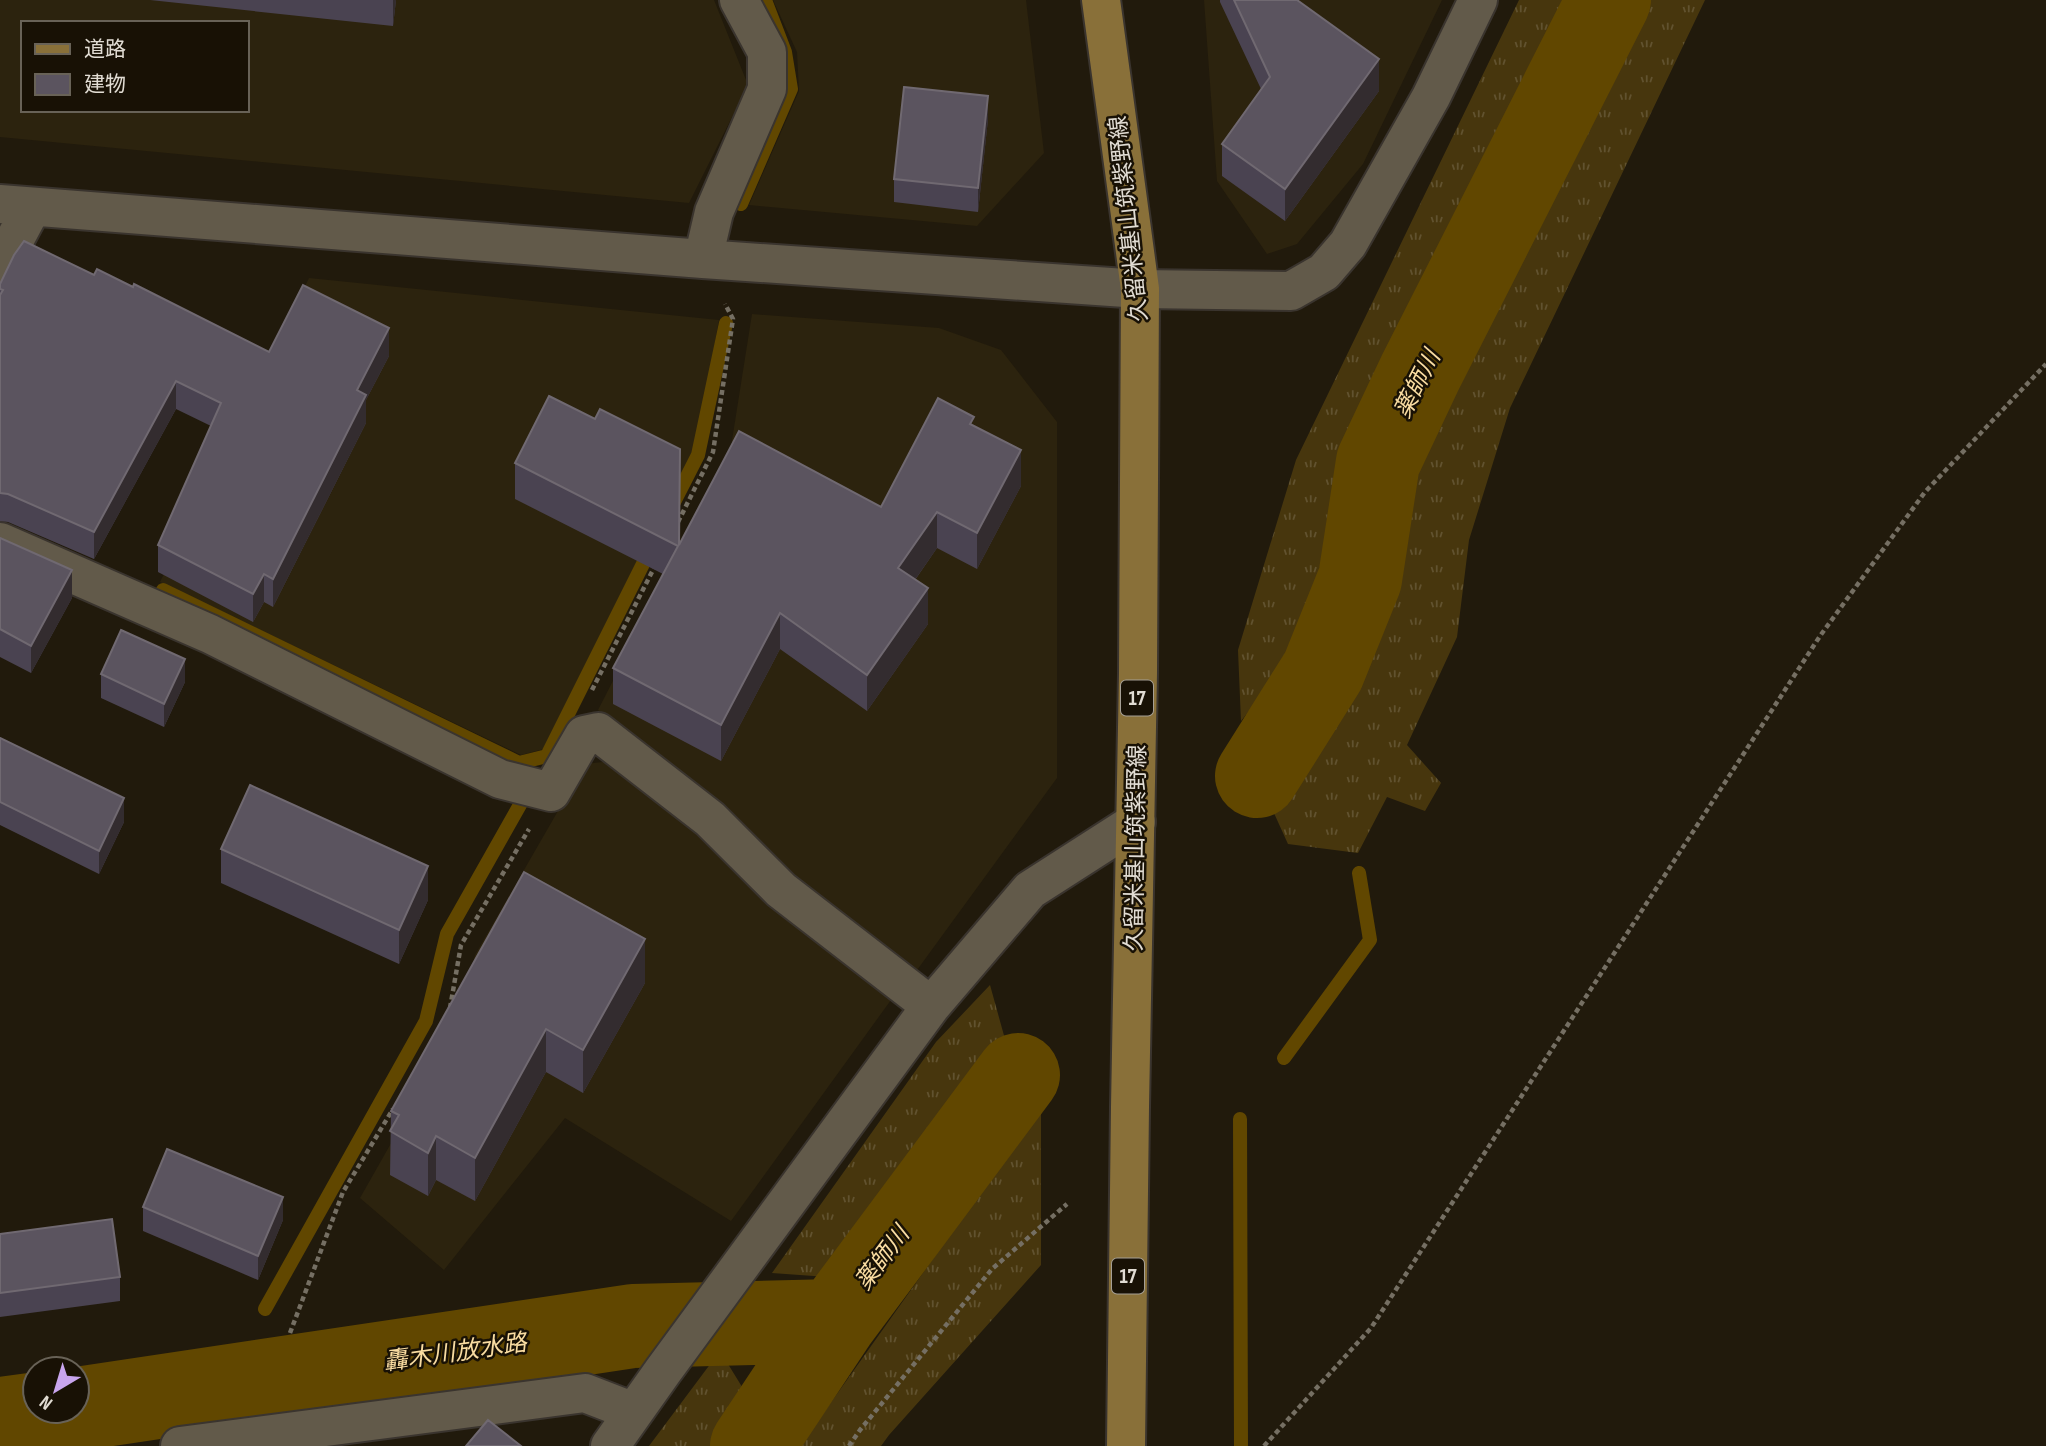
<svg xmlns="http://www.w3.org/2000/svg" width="2046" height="1446" font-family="'Sofia Sans Condensed','Noto Sans JP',sans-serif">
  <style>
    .built { fill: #2c230e; fill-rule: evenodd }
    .grass { fill: url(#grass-tufts) }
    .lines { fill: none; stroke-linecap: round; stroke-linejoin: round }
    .stream { stroke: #614700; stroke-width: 14 }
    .river { stroke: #614700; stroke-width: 84 }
    .minor-casing { stroke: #3a342e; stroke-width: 42 }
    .major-casing { stroke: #3a342e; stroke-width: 42 }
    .path { stroke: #756f63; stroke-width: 4.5; stroke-dasharray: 5 3.5; stroke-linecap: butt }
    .minor { stroke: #625a4a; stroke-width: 38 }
    .major { stroke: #897039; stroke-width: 38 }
    .wall { fill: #4a4351 }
    .shaded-wall { fill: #332c2f }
    .building { fill: #5b545f; stroke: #706971; stroke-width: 2 }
    .labels { text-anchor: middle; stroke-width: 5; stroke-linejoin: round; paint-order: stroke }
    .shield { fill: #181105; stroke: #a59f95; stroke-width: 2 }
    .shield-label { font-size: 21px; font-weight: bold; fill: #e1dcd3 }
    .street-label { font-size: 23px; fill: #e1dcd3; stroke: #181105 }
    .water-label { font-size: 24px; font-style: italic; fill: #f9dca1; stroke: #181105 }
  </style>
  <defs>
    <pattern id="grass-tufts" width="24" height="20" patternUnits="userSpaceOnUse" patternTransform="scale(1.75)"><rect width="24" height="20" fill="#47360d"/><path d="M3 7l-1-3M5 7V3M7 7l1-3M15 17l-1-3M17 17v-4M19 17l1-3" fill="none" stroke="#61522f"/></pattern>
  </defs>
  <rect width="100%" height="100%" fill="#211a0c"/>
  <!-- built -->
  <path class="built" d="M 0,0 L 714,0 L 748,85 L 689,203 L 0,137 ZM 23,23 L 247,23 L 247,110 L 23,110 Z
    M 773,0 L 1026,0 L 1044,153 L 977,226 L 749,205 L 799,91 L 797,52 Z
    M 1204,0 L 1442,0 L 1363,164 L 1297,244 L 1267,254 L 1217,181 Z
    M 309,278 L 719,320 L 694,460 L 544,749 L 521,755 L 160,582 Z
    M 752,314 L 939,328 L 1001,350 L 1057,422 L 1057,778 L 912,977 L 786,869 L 734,814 L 598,710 L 730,453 Z
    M 611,761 L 891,1000 L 731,1221 L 565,1118 L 444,1270 L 360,1198 L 458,1025 L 475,955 L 585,764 Z"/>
  <!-- grass -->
  <path class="grass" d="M 1519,0 L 1563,0 L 1357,425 L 1299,647 L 1241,721 L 1238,650 L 1296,460 Z
    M 1639,0 L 1705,0 L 1510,408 L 1469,540 L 1457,637 L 1407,745 L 1441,783 L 1425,811 L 1387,797 L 1358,853 L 1288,844 L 1269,802 L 1350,698 L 1381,631 L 1415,464 Z
    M 990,985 L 1008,1050 L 828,1277 L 772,1273 L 936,1042 Z
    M 1041,1107 L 1041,1265 L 889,1435 L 881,1446 L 800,1446 Z
    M 720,1351 L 747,1395 L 716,1446 L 649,1446 Z"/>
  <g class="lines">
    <!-- stream -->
    <path class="stream" d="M 741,204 L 791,89 L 785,52 L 765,0
      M 671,508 L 698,455 L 726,323
      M 163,590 L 519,763 L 547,756 L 651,548
      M 1284,1058 L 1370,940 L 1359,873
      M 1240,1119 L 1241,1446
      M 265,1309 L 426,1021 L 447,934 L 521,803"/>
    <!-- river -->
    <path class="river" d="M 1257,776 L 1323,671 L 1360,579 L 1378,462 L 1420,373 L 1609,0
      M 77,1409 L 633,1326 L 835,1321
      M 0,1419 L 61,1411
      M 752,1446 L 835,1321 L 1018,1075"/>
    <defs>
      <path id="minor" d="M 0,204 L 703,259 L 1140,289 L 1291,291 L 1324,272 L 1348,244 L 1431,97 L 1478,0
        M 703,259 L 714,212 L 767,89 L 767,52 L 739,0
        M 0,267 L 32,207
        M 0,542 L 210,634 L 500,779 L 551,792 L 584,735 L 598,732 L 710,819 L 781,890 L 931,1006
        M 180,1446 L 585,1393 L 634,1412
        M 610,1446 L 663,1371 L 931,1006 L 1030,890 L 1136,822"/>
      <path id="major" d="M 1101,0 L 1140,289 L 1138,673 L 1130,1107 L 1126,1446"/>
    </defs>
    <!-- minor casing -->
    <use href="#minor" class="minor-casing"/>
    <!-- major casing -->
    <use href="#major" class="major-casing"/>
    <!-- path -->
    <path class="path" d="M 678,522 L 713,452 L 733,319 L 725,304
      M 592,690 L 656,564
      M 450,1008 L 461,945 L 529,829
      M 290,1333 L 343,1192 L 393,1109
      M 849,1446 L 860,1430 L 992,1269 L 1067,1204
      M 1264,1446 L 1371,1328 L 1820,636 L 1925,492 L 2046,364"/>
    <!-- minor -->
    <use href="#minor" class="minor"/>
    <!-- major -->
    <use href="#major" class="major"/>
  </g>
  <!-- wall -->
  <path class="wall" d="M 150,0 L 396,0 L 393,26 Z
    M 1220,0 L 1297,0 L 1379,91 L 1285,221 L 1222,176 L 1222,144 L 1261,89 L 1220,2 Z
    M 988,119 L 978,212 L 894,202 L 894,179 Z
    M 94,275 L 133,287 L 269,352 L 389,356 L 366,400 L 366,423 L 273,607 L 264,602 L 253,622 L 158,572 L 158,545 L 211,426 L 176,409 L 94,559 L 8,522 L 0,521 L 0,284 Z
    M 974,426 L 1021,486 L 977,569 L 937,548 L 915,580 L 928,624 L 867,711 L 780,649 L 721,761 L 613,704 L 613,668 L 663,574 L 515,499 L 515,463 L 679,544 L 881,507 Z
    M 0,538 L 72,598 L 31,673 L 0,657 Z
    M 101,674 L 185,682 L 164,727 L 101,698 Z
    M 0,738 L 124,822 L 99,874 L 0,825 Z
    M 221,849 L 428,900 L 399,964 L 221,883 Z
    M 524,872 L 645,983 L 583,1093 L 546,1072 L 475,1201 L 436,1180 L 428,1196 L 390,1175 L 391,1111 Z
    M 143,1207 L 283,1220 L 258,1280 L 143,1231 Z
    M 0,1234 L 120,1277 L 120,1301 L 0,1317 Z"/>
  <!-- shaded-wall -->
  <path class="shaded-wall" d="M 393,0 L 396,0 L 393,26 Z
    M 1379,59 L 1379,91 L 1285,221 L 1285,189 Z
    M 988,96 L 988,119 L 978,212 L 978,188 Z
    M 389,328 L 389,356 L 366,400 L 366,423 L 273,607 L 273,579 L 357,390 Z
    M 176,381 L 176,409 L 94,559 L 94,532 Z
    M 1021,450 L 1021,486 L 977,569 L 977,533 Z
    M 937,512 L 937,548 L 898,604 L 898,568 Z
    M 72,570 L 72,598 L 31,673 L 31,646 Z
    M 264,574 L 264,602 L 253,622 L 253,594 Z
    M 928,588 L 928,624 L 867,711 L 867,675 Z
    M 780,613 L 780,649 L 721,761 L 721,725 Z
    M 185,659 L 185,682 L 164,727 L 164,704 Z
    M 124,798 L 124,822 L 99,874 L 99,851 Z
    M 428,866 L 428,900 L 399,964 L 399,930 Z
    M 645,939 L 645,983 L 583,1093 L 583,1050 Z
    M 546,1029 L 546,1072 L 475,1201 L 475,1158 Z
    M 436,1136 L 436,1180 L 428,1196 L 428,1153 Z
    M 283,1197 L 283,1220 L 258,1280 L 258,1256 Z"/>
  <!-- building -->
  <path class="building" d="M 1234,0 L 1297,0 L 1379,59 L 1285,189 L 1222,144 L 1270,77 Z
    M 904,87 L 988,96 L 978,188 L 894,179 Z
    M 24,241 L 94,275 L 97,269 L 133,287 L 134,284 L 269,352 L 303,285 L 389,328 L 357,390 L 366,395 L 273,579 L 264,574 L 253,594 L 158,545 L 221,403 L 176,381 L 94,532 L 8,494 L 0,493 L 0,295 L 3,290 L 0,289 L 0,284 L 14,255 Z
    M 549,396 L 595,419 L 600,409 L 680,449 L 679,545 L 739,431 L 881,507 L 938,398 L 974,417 L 970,424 L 1021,450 L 977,533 L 937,512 L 898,568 L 928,588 L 867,675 L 780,613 L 721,725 L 613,668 L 678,546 L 515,463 Z
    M 0,538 L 72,570 L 31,646 L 0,629 Z
    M 121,630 L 185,659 L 164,704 L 101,674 Z
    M 0,738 L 124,798 L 99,851 L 0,802 Z
    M 250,785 L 428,866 L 399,930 L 221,849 Z
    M 524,872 L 645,939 L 583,1050 L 546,1029 L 475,1158 L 436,1136 L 428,1153 L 390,1131 L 399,1115 L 391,1111 Z
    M 167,1149 L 283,1197 L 258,1256 L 143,1207 Z
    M 112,1219 L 120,1277 L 0,1293 L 0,1234 Z
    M 488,1420 L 521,1446 L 466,1446 Z"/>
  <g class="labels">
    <!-- shield labels -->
    <g class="shield">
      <rect x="1121" y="680.5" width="32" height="35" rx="5"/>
      <rect x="1112" y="1258.5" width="32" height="35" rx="5"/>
    </g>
    <g class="shield-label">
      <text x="1137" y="705">17</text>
      <text x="1128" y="1283">17</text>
    </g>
    <!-- street labels -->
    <g class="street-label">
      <text transform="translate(1128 219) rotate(-96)" y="8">久留米基山筑紫野線</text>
      <text transform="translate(1135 848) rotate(-89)" y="8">久留米基山筑紫野線</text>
    </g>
    <!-- water labels -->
    <g class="water-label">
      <text transform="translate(1417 384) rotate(-63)" y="8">薬師川</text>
      <text transform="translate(882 1258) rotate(-53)" y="8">薬師川</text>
      <text transform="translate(455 1352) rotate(-8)" y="8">轟木川放水路</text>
    </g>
  </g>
  <!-- legend -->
  <rect x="21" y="21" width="228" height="91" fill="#181105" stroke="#686257" stroke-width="2"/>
  <rect x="35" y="44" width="35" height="10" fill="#897039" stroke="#686257" stroke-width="2"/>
  <text x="84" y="56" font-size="21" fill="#e1dcd3">道路</text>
  <rect x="35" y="74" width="35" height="21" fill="#5b545f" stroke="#686257" stroke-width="2"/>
  <text x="84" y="91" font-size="21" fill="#e1dcd3">建物</text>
  <!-- north arrow -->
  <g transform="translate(56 1390) rotate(218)"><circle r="33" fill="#181105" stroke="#686257" stroke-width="2"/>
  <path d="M0-5L12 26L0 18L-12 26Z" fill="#c8a5ee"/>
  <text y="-10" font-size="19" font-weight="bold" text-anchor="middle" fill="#e1dcd3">N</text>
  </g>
</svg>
